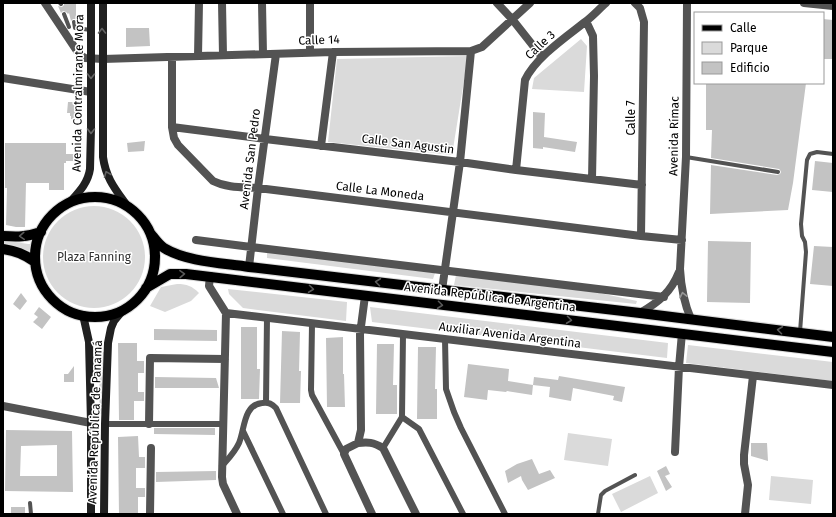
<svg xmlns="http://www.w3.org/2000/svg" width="836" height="517" font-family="'Fira Sans',sans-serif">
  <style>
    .green { fill: #dadada }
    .building { fill: #c3c3c3; fill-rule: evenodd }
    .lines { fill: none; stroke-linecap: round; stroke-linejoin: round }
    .primary-casing { stroke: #dbdbdb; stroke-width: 12 }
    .service { stroke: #535353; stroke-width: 4 }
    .pedestrian { stroke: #535353; stroke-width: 6 }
    .minor { stroke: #535353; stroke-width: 8 }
    .secondary { stroke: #202020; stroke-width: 8 }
    .primary { stroke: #000; stroke-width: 10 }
    .oneway { stroke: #636363 }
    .oneway2 { stroke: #595959 }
    .oneway3 { stroke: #989898 }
    .labels { text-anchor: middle; stroke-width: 3; stroke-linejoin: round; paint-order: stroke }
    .street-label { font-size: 12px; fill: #000; stroke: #fff }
    .park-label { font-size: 12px; fill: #313131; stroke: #fff }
  </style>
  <rect width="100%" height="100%" fill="#fff"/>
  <!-- green -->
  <path class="green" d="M 581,39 L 587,46 L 584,92 L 532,89 L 534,78 Z
    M 468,56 L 452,155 L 328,142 L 337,59 Z
    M43 257a51 51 0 1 1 102 0a51 51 0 1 1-102 0Z
    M 3,240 L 28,244 L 32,244 L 29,251 L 23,249 L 3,245 Z
    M 267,252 L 435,273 L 433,279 L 267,258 Z
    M 456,275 L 595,292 L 637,301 L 636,304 L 454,285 Z
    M 177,284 C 187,284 192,286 199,293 L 191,301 L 165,312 L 150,306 L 161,287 Z
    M 228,289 L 347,302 L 346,321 L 243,308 L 229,294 Z
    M 370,307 L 668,343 L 667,358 L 372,322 Z
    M 688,345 L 833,362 L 833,381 L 686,363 Z
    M 100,352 L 106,352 L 105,413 L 99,414 Z
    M 568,433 L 612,439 L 608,466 L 564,460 Z
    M 650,476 L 658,493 L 621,512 L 612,494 Z
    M 771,476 L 813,480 L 811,504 L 769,500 Z"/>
  <!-- building -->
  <path class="building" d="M 64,3 L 76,3 L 76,19 L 73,19 L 71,21 L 69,13 L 68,14 L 66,12 L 63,11 L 61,13 L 58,6 L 62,7 L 64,5 Z
    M 823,19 L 833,20 L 833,59 L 823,59 Z
    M 126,28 L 149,28 L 150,46 L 126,47 Z
    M 706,83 L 806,83 L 793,183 L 788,210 L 710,214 L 711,165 L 777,175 L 780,174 L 781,172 L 780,170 L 779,169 L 711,158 L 712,130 L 706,130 Z
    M 68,102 L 77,102 L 80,104 L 79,120 L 71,119 L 71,116 L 70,116 L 70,113 L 67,113 Z
    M 533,112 L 545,113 L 544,137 L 577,142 L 575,152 L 543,147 L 543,149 L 533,148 Z
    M 145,141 L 144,151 L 128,152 L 127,143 Z
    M 5,143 L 66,143 L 66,154 L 79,154 L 79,161 L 66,161 L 66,163 L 64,163 L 64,190 L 49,190 L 49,183 L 26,183 L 25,227 L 16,227 L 6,225 L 7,188 L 5,188 Z
    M 815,161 L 833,163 L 833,192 L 812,190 Z
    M 708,241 L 751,242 L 750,303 L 707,302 Z
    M 814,246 L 833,247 L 833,286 L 810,284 Z
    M 21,293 L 27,301 L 20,310 L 13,304 Z
    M 39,307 L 51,317 L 42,329 L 33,322 L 38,317 L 34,314 Z
    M 241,327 L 257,327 L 257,369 L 260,369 L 259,399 L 241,399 Z
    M 154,329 L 217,330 L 217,341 L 154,340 Z
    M 282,331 L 300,332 L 299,371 L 301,371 L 300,403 L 280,403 Z
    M 343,337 L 343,374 L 344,374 L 345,407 L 327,407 L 326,338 Z
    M 118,343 L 137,343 L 137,361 L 144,361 L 144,373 L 138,373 L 138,392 L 144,392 L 144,401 L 134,401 L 134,420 L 119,420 Z
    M 377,344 L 394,344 L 393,385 L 397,385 L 397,414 L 376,414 Z
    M 418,347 L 436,347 L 435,389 L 437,389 L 437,419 L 417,419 Z
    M 468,364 L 509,369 L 508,381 L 533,385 L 532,395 L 507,391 L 506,392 L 488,390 L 487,400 L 464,397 Z
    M 74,366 L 74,382 L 64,382 L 64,374 L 68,374 Z
    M 559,376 L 625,387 L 622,402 L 613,400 L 614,396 L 573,388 L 571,401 L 549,397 L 550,387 L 533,385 L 534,377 L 558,380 Z
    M 155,377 L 216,378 L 219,388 L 155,388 Z
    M 154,428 L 215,428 L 215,435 L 154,434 Z
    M 6,430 L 72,431 L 73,492 L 5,491 ZM 57,445 L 57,476 L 20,476 L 21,446 Z
    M 138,436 L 139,457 L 145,457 L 145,468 L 136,468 L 136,488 L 145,488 L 145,497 L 138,497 L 138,514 L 119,514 L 118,437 Z
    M 751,443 L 767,443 L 768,461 L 751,456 Z
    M 532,459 L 539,474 L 550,470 L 555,478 L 528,490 L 522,480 L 521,476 L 508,483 L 505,471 L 517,464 Z
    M 666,466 L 670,474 L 665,476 L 672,487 L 666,491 L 657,471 Z
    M 216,471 L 216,480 L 156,482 L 156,472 Z
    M 11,507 L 25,507 L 25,514 L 11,514 Z"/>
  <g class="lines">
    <defs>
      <path id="primary" d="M35 257a60 60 0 1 1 120 0a60 60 0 1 1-120 0Z
        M 151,234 C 155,239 159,245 164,248 C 187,262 223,263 249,267 L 640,313 L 833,337
        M 3,236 C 18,237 26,237 41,232
        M 3,249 C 16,251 24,254 35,262
        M 146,288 L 170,274 L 186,274 L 833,352"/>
    </defs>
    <!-- primary casing -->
    <use href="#primary" class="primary-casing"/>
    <!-- service -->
    <path class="service" d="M 60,3 L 61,4
      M 64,14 L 69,27
      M 74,22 L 75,28 L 91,30
      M 686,157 L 778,172
      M 800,332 L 806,252 L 805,242 L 802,236 L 801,224 L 807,160 L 810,154 L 817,152 L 833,154
      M 30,503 L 31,514
      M 598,514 L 601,495 L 605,491 L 635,475"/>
    <!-- pedestrian -->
    <path class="pedestrian" d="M 312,324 L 311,390 L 312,395 L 344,454
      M 445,339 L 446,389 L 454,412 L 461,428 L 505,514
      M 266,402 L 267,318
      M 402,417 L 419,429 L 463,514
      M 105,424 L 223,424
      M 243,431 L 283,514
      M 383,448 L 402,417 L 403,334
      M 222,466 C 228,459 235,452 239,443 C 245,429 243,405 262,403 C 269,402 272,404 276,408 L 326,514"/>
    <!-- minor -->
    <path class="minor" d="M 45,3 L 79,54 L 85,58 L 103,59 L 333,52 L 471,51 L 482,47 L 530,3
      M 222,3 L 223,55
      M 262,3 L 263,54
      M 310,3 L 310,52
      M 497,3 L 512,19 L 542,57
      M 635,3 L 640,8 L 644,22 L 641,236
      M 687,3 L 686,157 L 680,269 C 681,287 684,303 691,319
      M 804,3 L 833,6
      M 586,21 L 593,36 L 594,76 L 592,179
      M 198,56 L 199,3
      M 172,57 L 172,127 L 174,138 L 178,145 L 213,181 C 227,188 243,187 258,188 L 641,236 L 682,240
      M 3,78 L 91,92
      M 172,127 L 265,139 L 460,162 L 516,170 L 642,185
      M 321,146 L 333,52
      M 516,170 L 525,80 C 535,58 566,37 585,22 C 593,16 599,9 606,3
      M 196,240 L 251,247 L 664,297
      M 249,267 L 258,188 L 276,54
      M 210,276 L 209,286 L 226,313 L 833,385
      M 442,290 L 460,162 L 471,51
      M 365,296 L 360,334 L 361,430 L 358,443 L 346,449 L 344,454 L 372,514
      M 226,313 L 222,477 L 223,484 L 237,514
      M 640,313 C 659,302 671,292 679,272
      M 3,406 L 91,423
      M 149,424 L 150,358 L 225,359
      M 358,443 C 368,442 373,442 383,448 L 416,514
      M 675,452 L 679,367 L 682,333
      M 150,514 L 151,448
      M 745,514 L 748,485 L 744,464 L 744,455 L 753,376"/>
    <!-- secondary -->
    <path class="secondary" d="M 103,3 L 103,157 C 106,179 116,190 128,207
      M 70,202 C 79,192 88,183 90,169 L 91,129 L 91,3
      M 83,315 L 89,342 L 91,423 L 91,514
      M 104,514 L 105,424 L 108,343 L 111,328 L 114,321 L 123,310"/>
    <!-- primary -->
    <use href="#primary" class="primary"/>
  </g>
  <!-- one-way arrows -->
  <defs><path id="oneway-chevron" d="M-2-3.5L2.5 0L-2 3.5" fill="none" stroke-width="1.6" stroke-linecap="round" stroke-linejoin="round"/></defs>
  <g class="oneway">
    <use href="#oneway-chevron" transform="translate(102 31) rotate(-90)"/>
    <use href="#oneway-chevron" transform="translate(91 76) rotate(91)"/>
    <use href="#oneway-chevron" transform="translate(91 131) rotate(90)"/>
    <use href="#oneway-chevron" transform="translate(107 174) rotate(-112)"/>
  </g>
  <g class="oneway2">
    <use href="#oneway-chevron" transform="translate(22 236) rotate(176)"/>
    <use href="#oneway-chevron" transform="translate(182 274) rotate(-1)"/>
    <use href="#oneway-chevron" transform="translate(378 282) rotate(-173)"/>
    <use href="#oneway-chevron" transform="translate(311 289) rotate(7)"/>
    <use href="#oneway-chevron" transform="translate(440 305) rotate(7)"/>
    <use href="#oneway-chevron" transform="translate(569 320) rotate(7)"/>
    <use href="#oneway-chevron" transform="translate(780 330) rotate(-173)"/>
  </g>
  <use class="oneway3" href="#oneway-chevron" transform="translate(683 295) rotate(-102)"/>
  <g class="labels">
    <!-- street labels -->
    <g class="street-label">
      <text transform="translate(319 40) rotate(-2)" y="4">Calle 14</text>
      <text transform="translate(540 45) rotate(-43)" y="4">Calle 3</text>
      <text transform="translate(78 93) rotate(-89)" y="4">Avenida Contralmirante Mora</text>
      <text transform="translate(631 118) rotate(-90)" y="4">Calle 7</text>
      <text transform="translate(674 136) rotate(-89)" y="4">Avenida Rímac</text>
      <text transform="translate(408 144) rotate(7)" y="4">Calle San Agustin</text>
      <text transform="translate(250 159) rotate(-83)" y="4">Avenida San Pedro</text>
      <text transform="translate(380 191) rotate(7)" y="4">Calle La Moneda</text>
      <text transform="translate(490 297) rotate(7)" y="4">Avenida República de Argentina</text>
      <text transform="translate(510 335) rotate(7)" y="4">Auxiliar Avenida Argentina</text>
      <text transform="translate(95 422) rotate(-88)" y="4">Avenida República de Panamá</text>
    </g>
    <!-- park labels -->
    <g class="park-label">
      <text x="94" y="261">Plaza Fanning</text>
    </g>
  </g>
  <!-- border -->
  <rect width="836" height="517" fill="none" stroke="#000000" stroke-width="8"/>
  <!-- legend -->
  <rect x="694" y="12" width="130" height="72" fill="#ffffff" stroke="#999999"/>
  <rect x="702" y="25" width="20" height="6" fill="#000000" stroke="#999999"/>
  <text x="730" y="32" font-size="12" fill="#000000">Calle</text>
  <rect x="702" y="42" width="20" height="12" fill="#dadada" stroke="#999999"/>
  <text x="730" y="52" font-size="12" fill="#000000">Parque</text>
  <rect x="702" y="62" width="20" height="12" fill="#c3c3c3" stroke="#999999"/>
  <text x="730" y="72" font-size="12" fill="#000000">Edificio</text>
</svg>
